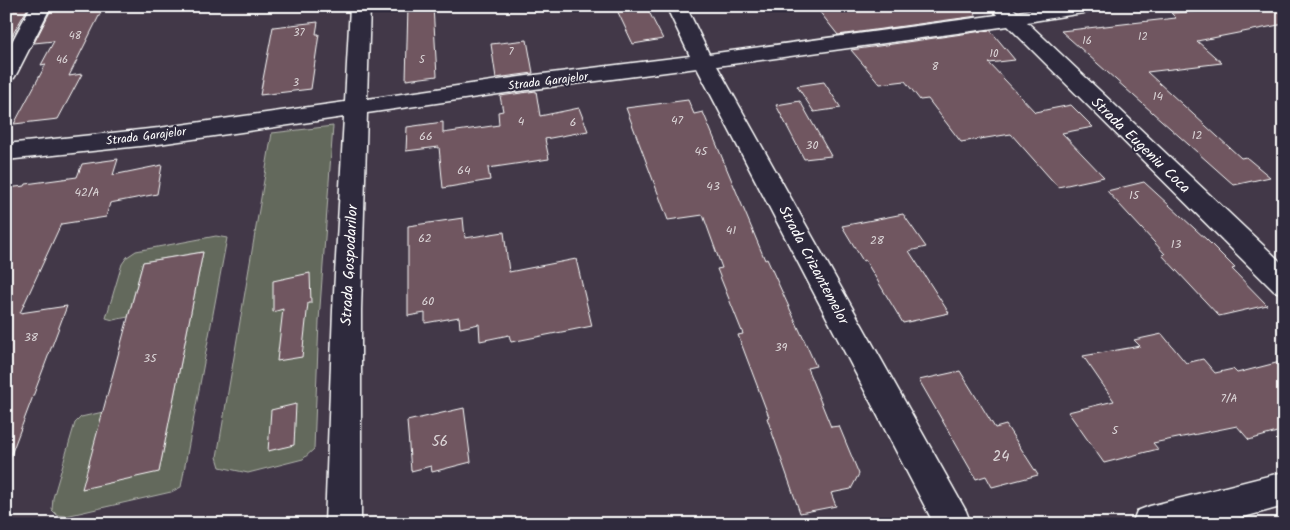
<svg xmlns="http://www.w3.org/2000/svg" width="1290" height="530" font-family="Kalam,sans-serif">
  <style>
    .green { fill: #63695b; stroke: #b1b4ad }
    .building { fill: #6f5760; stroke: #fff }
    .lines { fill: none; stroke-linecap: round; stroke-linejoin: round }
    .minor-casing { stroke: #fff; stroke-width: 3 }
    .minor { fill: #2f2a3d; fill-rule: evenodd }
    .labels { text-anchor: middle; stroke-width: 4; stroke-linejoin: round; paint-order: stroke }
    .far-number-label { font-size: 11px; fill: #dbd5d7 }
    .far-street-label { font-size: 12px; fill: #fff; stroke: #2f2a3d }
    .number-label { font-size: 12px; fill: #dbd5d7 }
    .street-label { font-size: 15px; fill: #fff; stroke: #2f2a3d }
    .near-number-label { font-size: 15px; fill: #dbd5d7 }
  </style>
  <rect width="100%" height="100%" fill="#423848"/>
  <filter id="ink" filterUnits="userSpaceOnUse"><feTurbulence type="fractalNoise" baseFrequency=".02" numOctaves="2"/><feDisplacementMap in="SourceGraphic" scale="10" xChannelSelector="R" yChannelSelector="G"/><feConvolveMatrix kernelMatrix="1 2 1 2 8 2 1 2 1" color-interpolation-filters="sRGB"/></filter>
  <g filter="url(#ink)">
    <!-- green -->
    <path class="green" d="M 333,126 L 319,321 L 314,449 L 303,459 L 248,473 L 220,467 L 217,457 L 272,133 Z
      M 216,236 L 227,238 L 181,487 L 171,492 L 66,516 L 57,515 L 52,510 L 53,498 L 75,423 L 81,417 L 103,412 L 159,472 L 203,252 L 143,262 L 128,317 L 113,320 L 106,318 L 122,264 L 127,257 L 136,251 Z"/>
    <!-- building -->
    <path class="building" d="M 6,6 L 29,6 L 6,46 Z
      M 53,6 L 104,6 L 69,76 L 82,74 L 58,119 L 14,124 L 46,64 L 41,65 L 54,41 L 34,43 Z
      M 408,6 L 433,6 L 437,76 L 406,80 Z
      M 615,6 L 646,6 L 663,39 L 633,44 Z
      M 815,6 L 968,6 L 977,16 L 838,35 Z
      M 1284,7 L 1284,24 L 1197,41 L 1222,63 L 1147,72 L 1241,158 L 1246,157 L 1270,177 L 1234,185 L 1061,31 L 1176,18 L 1171,13 Z
      M 318,22 L 316,34 L 319,34 L 311,89 L 260,95 L 273,27 Z
      M 990,30 L 1015,60 L 989,63 L 1035,112 L 1071,105 L 1093,127 L 1062,133 L 1104,177 L 1058,187 L 1011,134 L 961,142 L 928,99 L 920,100 L 905,81 L 880,84 L 851,50 Z
      M 527,40 L 533,73 L 496,78 L 491,44 Z
      M 824,82 L 841,108 L 814,112 L 797,86 Z
      M 536,91 L 540,116 L 579,108 L 588,131 L 545,139 L 549,159 L 488,168 L 490,180 L 443,188 L 439,147 L 406,151 L 407,127 L 443,122 L 443,133 L 499,125 L 498,112 L 503,111 L 500,96 Z
      M 688,100 L 694,114 L 703,112 L 765,260 L 767,259 L 816,366 L 807,368 L 831,427 L 839,426 L 859,474 L 851,489 L 831,493 L 836,506 L 800,513 L 767,418 L 769,417 L 738,335 L 743,334 L 717,269 L 722,268 L 703,215 L 668,220 L 626,108 Z
      M 800,101 L 831,156 L 804,159 L 776,105 Z
      M 118,159 L 113,175 L 162,165 L 157,194 L 110,203 L 106,217 L 61,224 L 20,313 L 67,306 L 9,460 L 6,460 L 6,188 L 25,186 L 26,184 L 77,177 L 82,164 Z
      M 1144,182 L 1207,240 L 1235,268 L 1232,269 L 1267,305 L 1219,316 L 1162,255 L 1165,254 L 1107,191 Z
      M 903,214 L 926,247 L 909,251 L 949,313 L 903,323 L 865,260 L 863,261 L 842,226 Z
      M 463,218 L 465,238 L 504,232 L 509,272 L 576,259 L 592,326 L 511,342 L 509,335 L 480,341 L 479,324 L 460,328 L 459,317 L 425,323 L 425,313 L 408,316 L 408,226 Z
      M 203,252 L 159,472 L 82,489 L 143,262 Z
      M 310,273 L 311,303 L 308,303 L 302,357 L 277,361 L 283,309 L 273,312 L 273,281 Z
      M 1162,334 L 1186,363 L 1203,359 L 1215,373 L 1233,369 L 1237,373 L 1284,361 L 1284,430 L 1249,440 L 1237,426 L 1153,443 L 1158,449 L 1104,463 L 1068,412 L 1114,401 L 1083,356 L 1140,346 L 1134,340 Z
      M 960,371 L 995,428 L 1006,425 L 1038,475 L 992,487 L 986,476 L 976,479 L 919,380 Z
      M 296,404 L 294,445 L 268,451 L 271,410 Z
      M 464,408 L 471,462 L 432,472 L 431,466 L 411,471 L 407,421 Z"/>
    <g class="lines">
      <defs>
        <path id="minor" d="M 31,6 L 51,6 L 17,73 L 14,78 L 6,79 L 6,53 Z
          M 350,6 L 370,6 L 367,99 L 527,76 L 690,56 L 666,6 L 686,6 L 709,54 L 997,15 L 993,10 L 996,6 L 1010,6 L 1017,12 L 1053,6 L 1098,6 L 1096,10 L 1089,12 L 1027,22 L 1284,265 L 1284,294 L 1274,291 L 1008,26 L 717,66 L 966,511 L 971,524 L 934,524 L 697,68 L 527,90 L 367,113 L 361,310 L 361,524 L 325,524 L 333,310 L 344,117 L 159,144 L 6,160 L 6,144 L 159,128 L 345,102 Z
          M 1284,472 L 1284,506 L 1218,524 L 1132,524 L 1137,511 L 1150,506 Z"/>
      </defs>
      <!-- minor casing -->
      <use href="#minor" class="minor-casing"/>
      <!-- minor -->
      <use href="#minor" class="minor"/>
    </g>
  </g>
  <g class="labels">
    <!-- far-number labels -->
    <g class="far-number-label">
      <text x="299" y="36">37</text>
      <text x="75" y="39">48</text>
      <text x="1143" y="40">12</text>
      <text x="1087" y="44">16</text>
      <text x="511" y="55">7</text>
      <text x="994" y="57">10</text>
      <text x="62" y="63">46</text>
      <text x="422" y="63">5</text>
      <text x="935" y="70">8</text>
      <text x="296" y="86">3</text>
    </g>
    <!-- far-street labels -->
    <g class="far-street-label">
      <text transform="translate(548 81) rotate(-7)" y="4">Strada Garajelor</text>
      <text transform="translate(146 136) rotate(-7)" y="4">Strada Garajelor</text>
    </g>
    <!-- number labels -->
    <g class="number-label">
      <text x="1158" y="100">14</text>
      <text x="677" y="124">47</text>
      <text x="521" y="125">4</text>
      <text x="573" y="126">6</text>
      <text x="1197" y="139">12</text>
      <text x="426" y="140">66</text>
      <text x="812" y="149">30</text>
      <text x="701" y="155">45</text>
      <text x="464" y="174">64</text>
      <text x="713" y="190">43</text>
      <text x="87" y="196">42/A</text>
      <text x="1134" y="199">15</text>
      <text x="731" y="234">41</text>
      <text x="425" y="242">62</text>
      <text x="877" y="244">28</text>
      <text x="1176" y="248">13</text>
      <text x="428" y="305">60</text>
      <text x="31" y="341">38</text>
      <text x="781" y="351">39</text>
      <text x="150" y="362">35</text>
      <text x="1229" y="402">7/A</text>
      <text x="1115" y="434">5</text>
    </g>
    <!-- street labels -->
    <g class="street-label">
      <text transform="translate(1141 145) rotate(44)" y="5">Strada Eugeniu Coca</text>
      <text transform="translate(349 265) rotate(-87)" y="5">Strada Gospodarilor</text>
      <text transform="translate(814 265) rotate(62)" y="5">Strada Crizantemelor</text>
    </g>
    <!-- near-number labels -->
    <g class="near-number-label">
      <text x="440" y="446">56</text>
      <text x="1001" y="461">24</text>
    </g>
  </g>
  <!-- margin -->
  <rect width="1290" height="530" fill="none" stroke="#2f2a3d" stroke-width="25"/>
  <rect x="12" y="12" width="1265" height="505" fill="none" stroke="#fff" stroke-width="2" filter="url(#ink)"/>
</svg>
